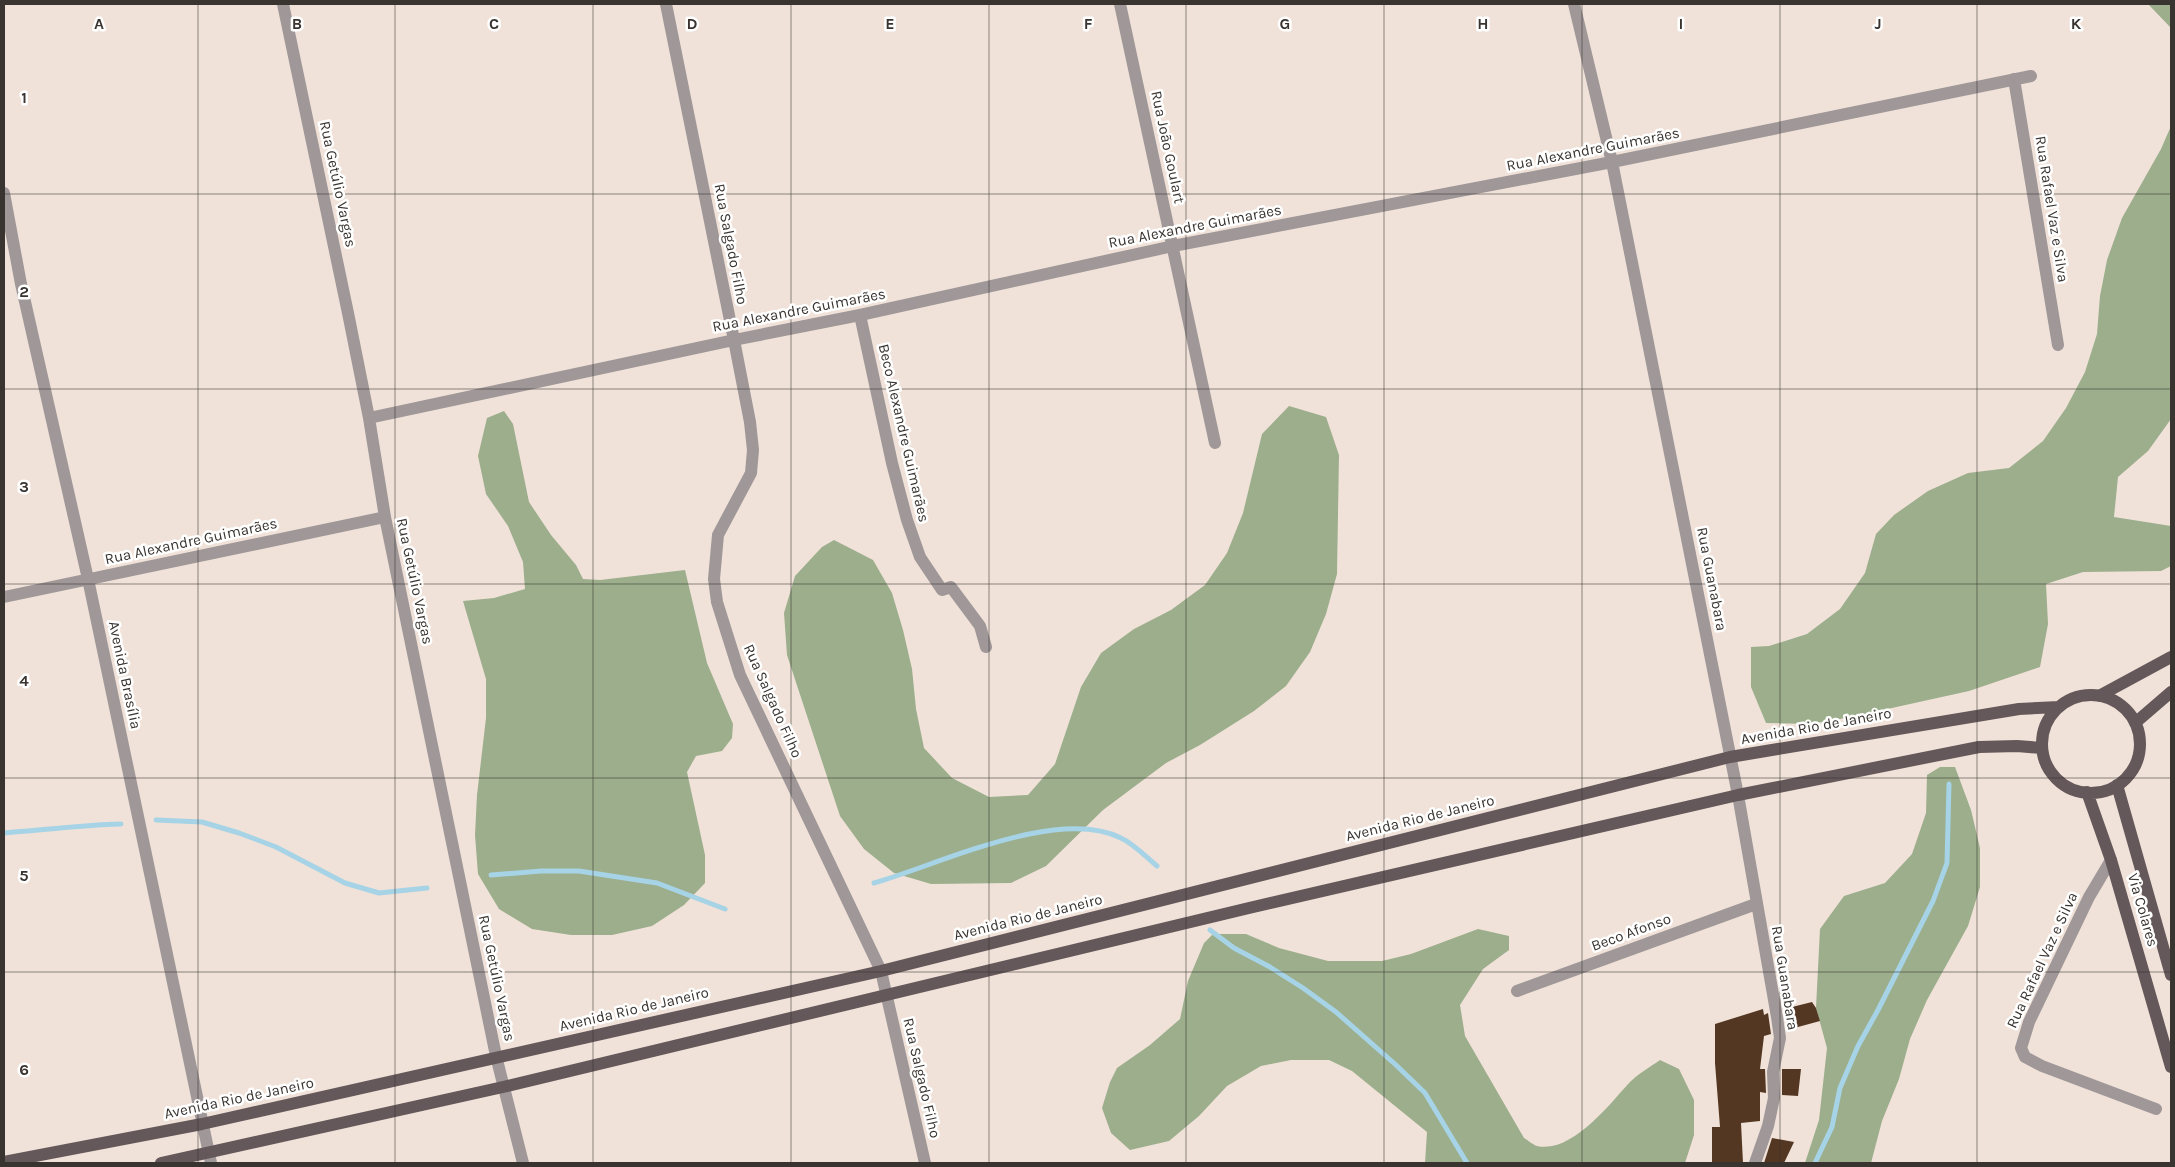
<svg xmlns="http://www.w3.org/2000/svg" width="2175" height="1167" font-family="Karla,sans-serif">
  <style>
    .forest { fill: #9cae8c }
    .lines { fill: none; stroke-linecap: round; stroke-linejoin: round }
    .stream { stroke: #a7d3e6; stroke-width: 5 }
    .building { fill: #543722 }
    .minor { stroke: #9f9798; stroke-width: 12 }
    .major { stroke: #65585a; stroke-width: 12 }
    .grid { fill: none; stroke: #393430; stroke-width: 1; stroke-opacity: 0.55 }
    .labels { text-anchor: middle; stroke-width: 5; stroke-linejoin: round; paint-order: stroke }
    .street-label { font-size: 15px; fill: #393430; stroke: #fff }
    .grid-label { font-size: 16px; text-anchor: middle; font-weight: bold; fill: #393430; stroke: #fff; stroke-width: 5; stroke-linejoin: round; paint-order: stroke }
  </style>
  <rect width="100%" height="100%" fill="#f0e2d8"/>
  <!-- forest -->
  <path class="forest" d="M 2148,4 L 2171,4 L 2171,29 L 2171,28 Z
    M 2171,126 L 2171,419 L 2148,451 L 2118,477 L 2114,517 L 2171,526 L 2171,566 L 2161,571 L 2083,572 L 2046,584 L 2048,624 L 2040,667 L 1969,691 L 1851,717 L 1811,724 L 1766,723 L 1751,687 L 1751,647 L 1769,646 L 1807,634 L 1840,609 L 1865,573 L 1876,534 L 1894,515 L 1928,491 L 1968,473 L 2009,468 L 2043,441 L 2066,408 L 2085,372 L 2097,334 L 2100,296 L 2107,260 L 2122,218 L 2161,149 Z
    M 1289,406 L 1326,417 L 1339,455 L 1337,574 L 1326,614 L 1310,652 L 1286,686 L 1254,711 L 1200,745 L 1166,763 L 1103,810 L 1046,866 L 1011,883 L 931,884 L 894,873 L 864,849 L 840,816 L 787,655 L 784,613 L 795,576 L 822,547 L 834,540 L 873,560 L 892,593 L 903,630 L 912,669 L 916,709 L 924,748 L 952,778 L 989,797 L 1028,795 L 1055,764 L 1081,687 L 1101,653 L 1134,629 L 1171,610 L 1205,585 L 1227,553 L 1243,513 L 1262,434 Z
    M 504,411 L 513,424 L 529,502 L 551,535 L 576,565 L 583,579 L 600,580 L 685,570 L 707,663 L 733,724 L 732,738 L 722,751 L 696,756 L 687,772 L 705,855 L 705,883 L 684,905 L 652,926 L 612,935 L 571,935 L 532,929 L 499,909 L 478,874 L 475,835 L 477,795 L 486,718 L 486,679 L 463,601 L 494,598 L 525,589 L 523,562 L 508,526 L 486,494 L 478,456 L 487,418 Z
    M 1940,767 L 1955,767 L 1971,810 L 1980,848 L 1980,887 L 1968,926 L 1927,1000 L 1910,1039 L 1899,1079 L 1882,1121 L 1871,1163 L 1805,1163 L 1819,1120 L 1827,1048 L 1816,1008 L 1820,929 L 1844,896 L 1885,883 L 1912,854 L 1926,813 L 1927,775 Z
    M 1478,929 L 1509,936 L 1509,950 L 1483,969 L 1460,1005 L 1465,1036 L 1524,1138 C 1528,1140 1533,1145 1537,1146 C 1571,1154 1610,1104 1629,1083 C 1638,1074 1650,1067 1660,1060 L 1679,1069 L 1694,1100 L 1694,1135 L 1685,1163 L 1425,1163 L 1427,1132 L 1352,1071 L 1329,1060 L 1291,1060 L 1261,1066 L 1227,1086 L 1199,1116 L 1169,1141 L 1130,1150 L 1111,1133 L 1102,1108 L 1110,1082 L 1117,1068 L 1150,1045 L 1180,1019 L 1188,981 L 1204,943 L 1213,934 L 1246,934 L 1279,948 L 1328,961 L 1382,961 L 1411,954 Z"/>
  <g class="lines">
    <!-- stream -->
    <path class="stream" d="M 156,820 L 202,822 L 239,833 L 276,847 L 345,883 L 379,893 L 427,888
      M 4,833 C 43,830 82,825 121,824
      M 491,875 L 541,871 L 579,871 L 657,883 L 725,909
      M 874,883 C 938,865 1058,806 1121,838 C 1134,844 1146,857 1157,866
      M 1210,930 L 1234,948 L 1270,967 L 1303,988 L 1336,1012 L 1396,1065 L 1425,1093 L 1467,1163
      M 1815,1163 L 1832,1127 L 1840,1088 L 1858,1046 L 1878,1010 L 1933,901 L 1947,863 L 1949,784"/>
  </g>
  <!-- building -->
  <path class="building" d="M 1812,1002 L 1816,1008 L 1820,1021 L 1787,1030 L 1784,1009 Z
    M 1763,1009 L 1764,1015 L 1768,1013 L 1771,1034 L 1764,1036 L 1760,1069 L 1765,1069 L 1766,1093 L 1760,1092 L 1760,1121 L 1741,1123 L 1743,1163 L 1712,1163 L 1712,1127 L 1720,1127 L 1715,1063 L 1715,1024 Z
    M 1782,1069 L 1801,1069 L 1798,1096 L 1782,1095 Z
    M 1772,1138 L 1794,1142 L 1784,1163 L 1764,1163 Z"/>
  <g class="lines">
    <!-- minor -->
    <path class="minor" d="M 283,4 L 348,313 L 369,418 L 385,517 L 496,1056 L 523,1163
      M 666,4 L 734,340 L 750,422 L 753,450 L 751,473 L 718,535 L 714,579 L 717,602 L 740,675 L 881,971 L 925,1163
      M 1120,4 L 1215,443
      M 1574,4 L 1612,162 L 1738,795 L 1777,1017 L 1780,1038 L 1773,1072 L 1774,1098 L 1768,1126 L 1755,1163
      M 2014,79 L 2058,345
      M 4,193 L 21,284 L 88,579 L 211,1163
      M 860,315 L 892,463 L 907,520 L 920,557 L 942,590 L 951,587 L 980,626 L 986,647
      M 369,418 L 734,340 L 860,315 L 1173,246 L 1612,162 L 2031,76
      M 4,597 L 385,517
      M 2111,860 L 2089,897 L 2029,1022 L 2021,1048 L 2025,1057 L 2042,1066 L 2156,1109
      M 1517,991 L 1756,904"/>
    <!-- major -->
    <path class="major" d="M2042 744a49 49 0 1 1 98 0a49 49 0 1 1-98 0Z
      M 2099,696 L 2171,657
      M 2135,723 L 2171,692
      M 2117,785 L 2171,975
      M 2087,792 L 2111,860 L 2171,1067
      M 4,1162 L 202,1124 L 881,971 L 1730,757 L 2019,709 L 2059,707
      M 161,1163 L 503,1087 L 1249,908 L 1738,795 L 1979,747 L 2017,746 L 2042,748"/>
  </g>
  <!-- grid -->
  <path class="grid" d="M 198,4 L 198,1163M 395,4 L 395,1163M 593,4 L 593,1163M 791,4 L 791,1163M 989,4 L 989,1163M 1186,4 L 1186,1163M 1384,4 L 1384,1163M 1582,4 L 1582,1163M 1780,4 L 1780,1163M 1977,4 L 1977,1163M 4,194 L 2171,194M 4,389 L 2171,389M 4,584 L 2171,584M 4,778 L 2171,778M 4,972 L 2171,972"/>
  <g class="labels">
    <!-- street labels -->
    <g class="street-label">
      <text transform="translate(1168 147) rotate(78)" y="5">Rua João Goulart</text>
      <text transform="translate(1593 149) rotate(-11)" y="5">Rua Alexandre Guimarães</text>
      <text transform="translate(338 184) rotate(78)" y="5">Rua Getúlio Vargas</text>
      <text transform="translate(2052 209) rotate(81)" y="5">Rua Rafael Vaz e Silva</text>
      <text transform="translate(1195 226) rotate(-11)" y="5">Rua Alexandre Guimarães</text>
      <text transform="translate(731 244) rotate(79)" y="5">Rua Salgado Filho</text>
      <text transform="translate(799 310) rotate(-11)" y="5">Rua Alexandre Guimarães</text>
      <text transform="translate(904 433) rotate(77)" y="5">Beco Alexandre Guimarães</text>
      <text transform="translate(191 541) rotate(-12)" y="5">Rua Alexandre Guimarães</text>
      <text transform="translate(1712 579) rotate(79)" y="5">Rua Guanabara</text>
      <text transform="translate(415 581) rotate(78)" y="5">Rua Getúlio Vargas</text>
      <text transform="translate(125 675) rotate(78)" y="5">Avenida Brasília</text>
      <text transform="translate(773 701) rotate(66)" y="5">Rua Salgado Filho</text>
      <text transform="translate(1816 726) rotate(-10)" y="5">Avenida Rio de Janeiro</text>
      <text transform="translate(1420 818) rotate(-14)" y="5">Avenida Rio de Janeiro</text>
      <text transform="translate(2143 910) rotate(74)" y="5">Via Colares</text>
      <text transform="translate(1028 917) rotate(-14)" y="5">Avenida Rio de Janeiro</text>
      <text transform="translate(1631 932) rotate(-20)" y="5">Beco Afonso</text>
      <text transform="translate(2042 960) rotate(-65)" y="5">Rua Rafael Vaz e Silva</text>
      <text transform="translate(497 978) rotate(78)" y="5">Rua Getúlio Vargas</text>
      <text transform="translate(1785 978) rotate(81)" y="5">Rua Guanabara</text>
      <text transform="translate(634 1009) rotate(-13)" y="5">Avenida Rio de Janeiro</text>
      <text transform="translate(922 1078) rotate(77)" y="5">Rua Salgado Filho</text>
      <text transform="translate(239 1098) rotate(-12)" y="5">Avenida Rio de Janeiro</text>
    </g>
  </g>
  <g class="grid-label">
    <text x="99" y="29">A</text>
    <text x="297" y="29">B</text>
    <text x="494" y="29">C</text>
    <text x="692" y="29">D</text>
    <text x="890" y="29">E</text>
    <text x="1088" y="29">F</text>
    <text x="1285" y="29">G</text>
    <text x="1483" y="29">H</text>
    <text x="1681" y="29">I</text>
    <text x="1878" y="29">J</text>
    <text x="2076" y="29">K</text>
    <text x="24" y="103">1</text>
    <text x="24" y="297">2</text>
    <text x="24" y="492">3</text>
    <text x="24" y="686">4</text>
    <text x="24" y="881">5</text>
    <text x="24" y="1075">6</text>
  </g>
  <!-- border -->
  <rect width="2175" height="1167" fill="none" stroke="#393430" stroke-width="10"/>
</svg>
